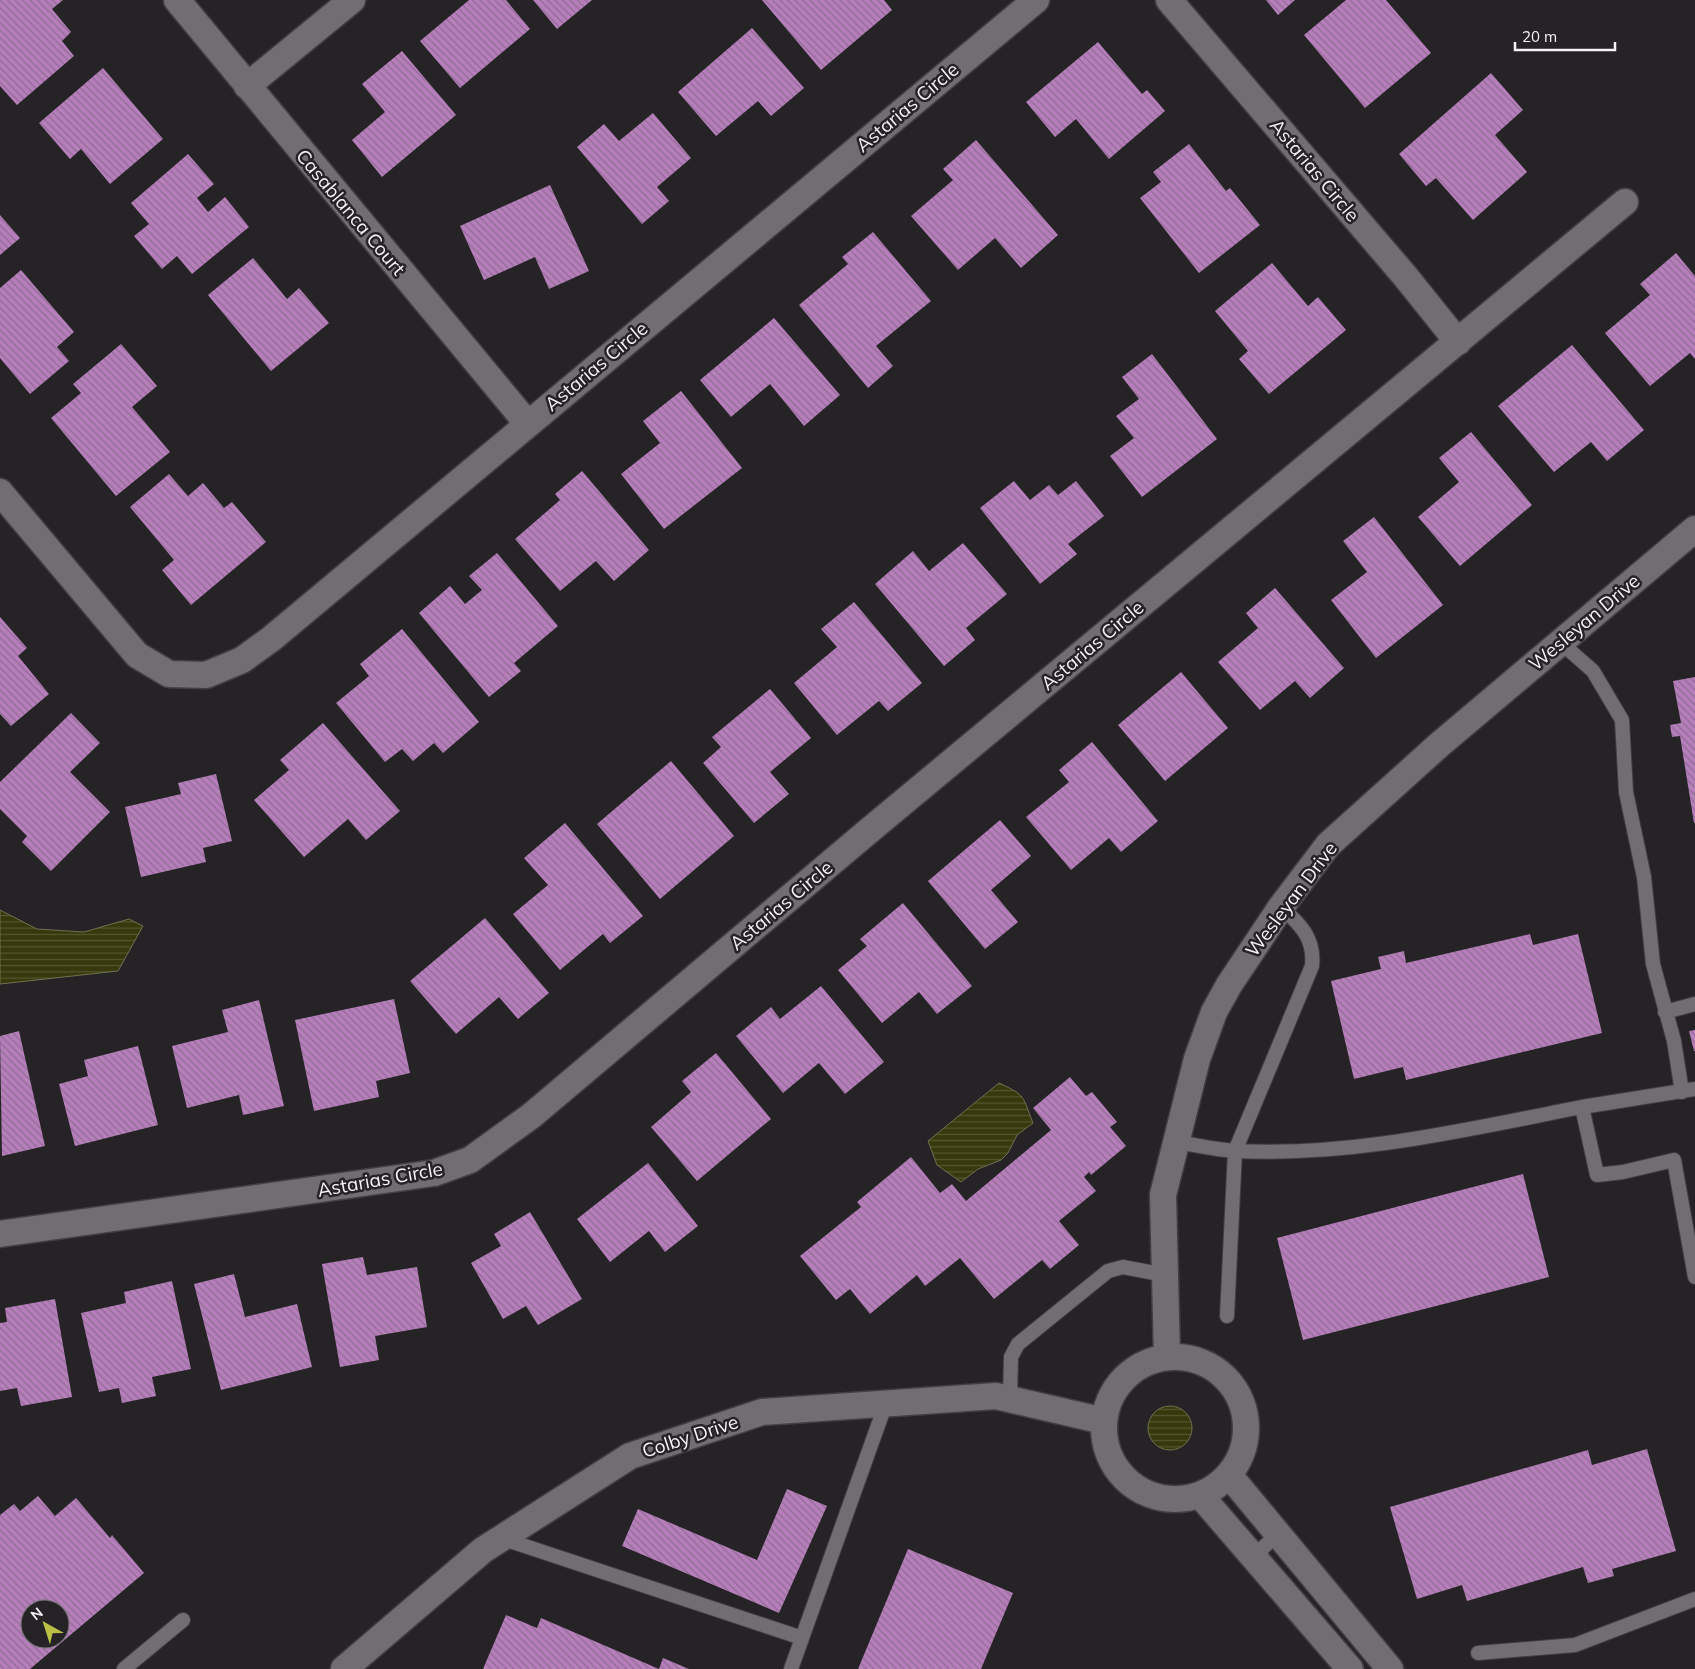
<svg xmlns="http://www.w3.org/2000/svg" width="1695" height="1669" font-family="Mulish,sans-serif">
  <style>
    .water { fill: url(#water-rules); stroke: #707152 }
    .building { fill: url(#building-back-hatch); fill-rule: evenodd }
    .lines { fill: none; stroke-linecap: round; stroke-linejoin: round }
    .lane-casing { stroke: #423f42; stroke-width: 16 }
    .street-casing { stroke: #423f42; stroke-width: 29 }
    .lane { stroke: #716d71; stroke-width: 14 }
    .street { stroke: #716d71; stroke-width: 26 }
    .labels { text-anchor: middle; stroke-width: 5; stroke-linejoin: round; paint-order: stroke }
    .street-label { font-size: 19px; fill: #f5f3f5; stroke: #252326 }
  </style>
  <defs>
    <pattern id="water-rules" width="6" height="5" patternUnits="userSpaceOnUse" patternTransform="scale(1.25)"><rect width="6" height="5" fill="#37390c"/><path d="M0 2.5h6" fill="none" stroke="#555630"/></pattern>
    <pattern id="building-back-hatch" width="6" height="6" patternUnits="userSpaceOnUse" patternTransform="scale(1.25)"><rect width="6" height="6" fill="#b67fbb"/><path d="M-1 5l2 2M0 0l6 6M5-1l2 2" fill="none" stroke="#906c93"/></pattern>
  </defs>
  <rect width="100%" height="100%" fill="#252326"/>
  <!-- water -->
  <path class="water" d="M 0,910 L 37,929 L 84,932 L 129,919 L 143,926 L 118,971 L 0,984 Z
    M 999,1083 C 1027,1096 1022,1096 1033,1123 L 1017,1135 L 1008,1153 L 1001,1160 L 978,1169 L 961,1182 L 937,1165 L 928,1141 Z
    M1148 1428a22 22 0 1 1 44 0a22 22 0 1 1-44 0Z"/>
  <!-- building -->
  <path class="building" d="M 0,0 L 63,0 L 52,9 L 71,32 L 62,41 L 74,56 L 17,105 L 0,86 Z
    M 469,0 L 506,0 L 530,29 L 460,88 L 420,41 Z
    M 533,0 L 592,0 L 557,29 Z
    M 762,0 L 884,0 L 892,10 L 821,70 Z
    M 1266,0 L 1295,0 L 1278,15 Z
    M 1346,0 L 1386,0 L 1431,53 L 1365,108 L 1304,35 Z
    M 752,28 L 804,88 L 771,116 L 758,101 L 716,136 L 678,92 Z
    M 1098,42 L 1142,94 L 1147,90 L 1165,111 L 1109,159 L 1076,119 L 1055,137 L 1026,102 Z
    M 402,51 L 456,115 L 382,177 L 352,140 L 385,112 L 362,84 Z
    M 103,68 L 163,139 L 110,184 L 81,149 L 70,159 L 39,123 Z
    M 1491,73 L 1523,110 L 1495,135 L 1527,172 L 1473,220 L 1436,178 L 1426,186 L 1399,154 Z
    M 653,113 L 691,158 L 657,187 L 669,201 L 642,224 L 577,147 L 604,124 L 619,141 Z
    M 976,140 L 1058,235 L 1021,268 L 995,238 L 958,270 L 911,216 L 953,180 L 943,169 Z
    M 1189,144 L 1226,191 L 1230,188 L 1260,225 L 1199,273 L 1140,198 L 1161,182 L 1153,172 Z
    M 188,154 L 214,184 L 197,198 L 208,212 L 225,197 L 249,227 L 192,274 L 177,256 L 162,269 L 134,236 L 149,224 L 131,203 Z
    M 550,185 L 589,271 L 549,289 L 535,257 L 484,280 L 460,226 Z
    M 0,215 L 20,238 L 0,255 Z
    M 873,232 L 931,301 L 876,346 L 893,366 L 868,388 L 799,305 L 848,264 L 842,257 Z
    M 1676,253 L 1695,276 L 1695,359 L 1690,353 L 1650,386 L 1605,333 L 1650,295 L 1640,284 Z
    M 253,258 L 287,299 L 299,288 L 329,323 L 271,371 L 208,295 Z
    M 1272,263 L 1308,306 L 1318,297 L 1346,330 L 1269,394 L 1239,359 L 1248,351 L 1215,311 Z
    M 21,270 L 74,332 L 57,347 L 69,361 L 30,394 L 0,358 L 0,288 Z
    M 774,318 L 840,395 L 804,426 L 770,384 L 731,417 L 700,380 Z
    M 121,344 L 157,386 L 132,407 L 170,452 L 116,496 L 51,418 L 81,393 L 73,384 Z
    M 1572,345 L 1644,430 L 1607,461 L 1591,442 L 1554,472 L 1498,406 Z
    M 1152,354 L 1217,439 L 1142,497 L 1110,456 L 1134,438 L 1116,416 L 1139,399 L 1122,377 Z
    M 681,391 L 742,468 L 664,529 L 621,474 L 660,443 L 643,421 Z
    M 1471,432 L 1532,505 L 1460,566 L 1418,517 L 1459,482 L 1439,458 Z
    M 582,471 L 649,550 L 614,581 L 596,561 L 560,591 L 515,539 L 560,500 L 555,494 Z
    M 169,474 L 188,496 L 203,483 L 224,508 L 232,502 L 266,542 L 191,605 L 162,570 L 174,560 L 130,507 Z
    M 1014,481 L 1030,500 L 1049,485 L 1058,495 L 1076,481 L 1104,516 L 1068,544 L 1077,554 L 1040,584 L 980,508 Z
    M 1374,517 L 1443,605 L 1376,658 L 1331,600 L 1367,572 L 1343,541 Z
    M 963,543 L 1007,594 L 966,628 L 975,640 L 944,666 L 875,584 L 913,551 L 929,571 Z
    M 497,553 L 558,626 L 514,663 L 521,671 L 489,697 L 419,613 L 450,586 L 465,604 L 482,590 L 469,576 Z
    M 1275,588 L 1344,668 L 1310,698 L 1295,681 L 1260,710 L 1218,662 L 1258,628 L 1246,613 Z
    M 854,602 L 922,683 L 888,711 L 879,701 L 837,735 L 794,683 L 837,647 L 821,629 Z
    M 0,617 L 27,648 L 18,656 L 49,694 L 11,726 L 0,714 Z
    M 402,629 L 479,722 L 443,753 L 434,743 L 413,761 L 402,749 L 385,762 L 336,703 L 369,676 L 360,664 Z
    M 1181,672 L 1228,728 L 1165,781 L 1118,725 Z
    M 1695,677 L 1695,823 L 1694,823 L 1680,736 L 1672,737 L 1670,725 L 1681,723 L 1673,681 Z
    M 770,689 L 811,738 L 770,772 L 789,794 L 754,823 L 703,763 L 721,747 L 712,737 Z
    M 71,713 L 100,743 L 70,772 L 110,812 L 51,871 L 22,842 L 27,836 L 0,809 L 0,782 Z
    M 323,723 L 400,811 L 366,840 L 348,819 L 304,857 L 254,800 L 289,770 L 280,760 Z
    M 1092,742 L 1158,821 L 1121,852 L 1109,838 L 1071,870 L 1026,817 L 1069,782 L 1059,770 Z
    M 671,761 L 734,836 L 660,899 L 597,824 Z
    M 216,774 L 232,841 L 203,848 L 206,862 L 141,877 L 125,807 L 181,794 L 178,783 Z
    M 1000,820 L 1031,856 L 991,890 L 1018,922 L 985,949 L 928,881 Z
    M 565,823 L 643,916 L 610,943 L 603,934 L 560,970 L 513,914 L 548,885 L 524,858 Z
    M 903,903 L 972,986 L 937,1014 L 919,992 L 882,1023 L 838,970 L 867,946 L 860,939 Z
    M 485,918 L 549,993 L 518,1019 L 499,997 L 456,1034 L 410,981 Z
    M 1530,934 L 1533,945 L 1578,934 L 1602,1033 L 1406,1080 L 1403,1067 L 1354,1079 L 1331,981 L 1381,969 L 1378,957 L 1404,951 L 1406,963 Z
    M 821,986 L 884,1062 L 845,1094 L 819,1063 L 783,1093 L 736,1036 L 771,1007 L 780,1019 Z
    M 394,999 L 410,1073 L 376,1081 L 379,1097 L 314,1111 L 295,1020 Z
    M 259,1000 L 284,1106 L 243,1115 L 239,1095 L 187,1108 L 172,1046 L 228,1032 L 222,1010 Z
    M 1695,1030 L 1695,1051 L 1694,1051 L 1689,1031 Z
    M 19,1031 L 45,1146 L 2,1156 L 0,1036 Z
    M 138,1046 L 158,1125 L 75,1146 L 59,1084 L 88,1076 L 84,1060 Z
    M 716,1053 L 771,1119 L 697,1181 L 651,1127 L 691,1092 L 682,1081 Z
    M 1070,1077 L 1086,1096 L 1092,1092 L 1117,1122 L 1110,1127 L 1126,1146 L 1091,1175 L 1089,1172 L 1084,1177 L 1096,1191 L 1059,1221 L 1079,1245 L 1050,1269 L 1042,1260 L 994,1299 L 960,1258 L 925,1286 L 917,1275 L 870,1314 L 850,1289 L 836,1300 L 800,1256 L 861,1207 L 857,1202 L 911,1157 L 940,1193 L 952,1184 L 966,1201 L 1051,1130 L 1033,1108 Z
    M 648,1163 L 698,1226 L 665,1252 L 649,1231 L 610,1262 L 577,1219 Z
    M 1523,1174 L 1549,1277 L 1303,1340 L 1277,1238 Z
    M 530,1212 L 582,1299 L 538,1325 L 526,1306 L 503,1319 L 471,1263 L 501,1246 L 494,1234 Z
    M 363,1257 L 367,1275 L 417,1267 L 427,1327 L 375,1336 L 379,1360 L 340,1367 L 322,1264 Z
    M 234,1274 L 245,1317 L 297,1304 L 312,1367 L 221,1390 L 194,1284 Z
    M 172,1281 L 191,1369 L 152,1377 L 156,1396 L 122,1403 L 119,1388 L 99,1392 L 81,1313 L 126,1303 L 124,1292 Z
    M 55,1299 L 72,1397 L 21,1406 L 17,1388 L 0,1391 L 0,1323 L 7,1322 L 5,1308 Z
    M 1647,1449 L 1676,1551 L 1612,1569 L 1614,1576 L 1588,1583 L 1583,1567 L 1467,1601 L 1462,1585 L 1417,1599 L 1390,1507 L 1588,1450 L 1592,1465 Z
    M 787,1489 L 827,1506 L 779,1613 L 622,1546 L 638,1509 L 757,1560 Z
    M 38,1496 L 55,1516 L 76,1498 L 110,1538 L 112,1535 L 144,1573 L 30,1669 L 0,1669 L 0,1515 L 14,1504 L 20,1511 ZM 30,1609 L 60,1609 L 60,1639 L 30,1639 Z
    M 908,1549 L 1013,1593 L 981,1669 L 858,1669 Z
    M 506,1615 L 537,1628 L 541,1618 L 659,1669 L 663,1658 L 689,1669 L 483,1669 Z"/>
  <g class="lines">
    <defs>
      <path id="lane" d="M 1560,642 L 1593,671 L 1622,720 L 1626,792 L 1644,877 L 1653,964 L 1674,1041 L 1682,1092
        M 1665,1012 L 1695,1004
        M 1582,1107 L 1695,1089
        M 1176,1142 C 1196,1145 1216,1150 1236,1151 C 1353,1157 1468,1129 1582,1107 L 1597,1175 L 1623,1172 L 1674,1160 L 1695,1277
        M 1227,1316 L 1235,1151 L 1312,966 C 1315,938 1300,924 1281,907
        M 1010,1399 L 1011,1357 L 1018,1344 L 1108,1271 L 1123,1267 L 1165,1275
        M 501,1538 L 802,1638
        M 1254,1556 L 1279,1533
        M 1478,1653 L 1575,1645 L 1695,1599
        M 124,1669 L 183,1620
        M 791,1669 L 886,1403"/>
      <path id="street" d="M 177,0 L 527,423
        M 1169,0 L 1405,276 L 1458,342
        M 247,86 L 352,0
        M 0,492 L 137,655 L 169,674 L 206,675 L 242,660 L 271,639 L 1036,0
        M 0,1234 L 434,1173 L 470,1160 L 531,1116 L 871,829 L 1625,202
        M 1167,1357 L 1163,1195 L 1197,1059 L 1214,1012 L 1229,985 L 1281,907 L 1328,845 L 1439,745 L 1695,529
        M1104 1428a71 71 0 1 1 142 0a71 71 0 1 1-142 0Z
        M 1229,1475 L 1390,1669
        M 1200,1495 L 1350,1669
        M 344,1669 L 483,1550 L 630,1456 L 762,1412 L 996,1396 L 1104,1421"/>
    </defs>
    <!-- lane casing -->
    <use href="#lane" class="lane-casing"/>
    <!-- street casing -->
    <use href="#street" class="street-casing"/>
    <!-- lane -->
    <use href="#lane" class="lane"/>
    <!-- street -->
    <use href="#street" class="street"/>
  </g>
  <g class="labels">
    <!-- street labels -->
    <g class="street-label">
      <text transform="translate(907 107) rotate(-40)" y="7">Astarias Circle</text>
      <text transform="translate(1315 170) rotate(50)" y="7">Astarias Circle</text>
      <text transform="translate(351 212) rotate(50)" y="7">Casablanca Court</text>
      <text transform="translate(596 366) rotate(-40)" y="7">Astarias Circle</text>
      <text transform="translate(1584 622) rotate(-40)" y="7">Wesleyan Drive</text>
      <text transform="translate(1092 645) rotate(-40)" y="7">Astarias Circle</text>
      <text transform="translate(1291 899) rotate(-53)" y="7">Wesleyan Drive</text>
      <text transform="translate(781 905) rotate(-40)" y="7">Astarias Circle</text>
      <text transform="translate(380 1179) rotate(-10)" y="7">Astarias Circle</text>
      <text transform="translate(690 1436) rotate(-18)" y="7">Colby Drive</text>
    </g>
  </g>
  <!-- north arrow -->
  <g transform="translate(45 1624) rotate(321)"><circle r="24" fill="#252326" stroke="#787679"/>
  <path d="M0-4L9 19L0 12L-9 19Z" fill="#bac045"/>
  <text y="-8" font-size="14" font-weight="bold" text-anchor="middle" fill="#f5f3f5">N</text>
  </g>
  <!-- scale -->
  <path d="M1515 42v8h100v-8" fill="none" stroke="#f5f3f5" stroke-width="2.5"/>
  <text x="1522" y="42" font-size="15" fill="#f5f3f5" stroke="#252326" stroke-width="4" paint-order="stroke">20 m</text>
</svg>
